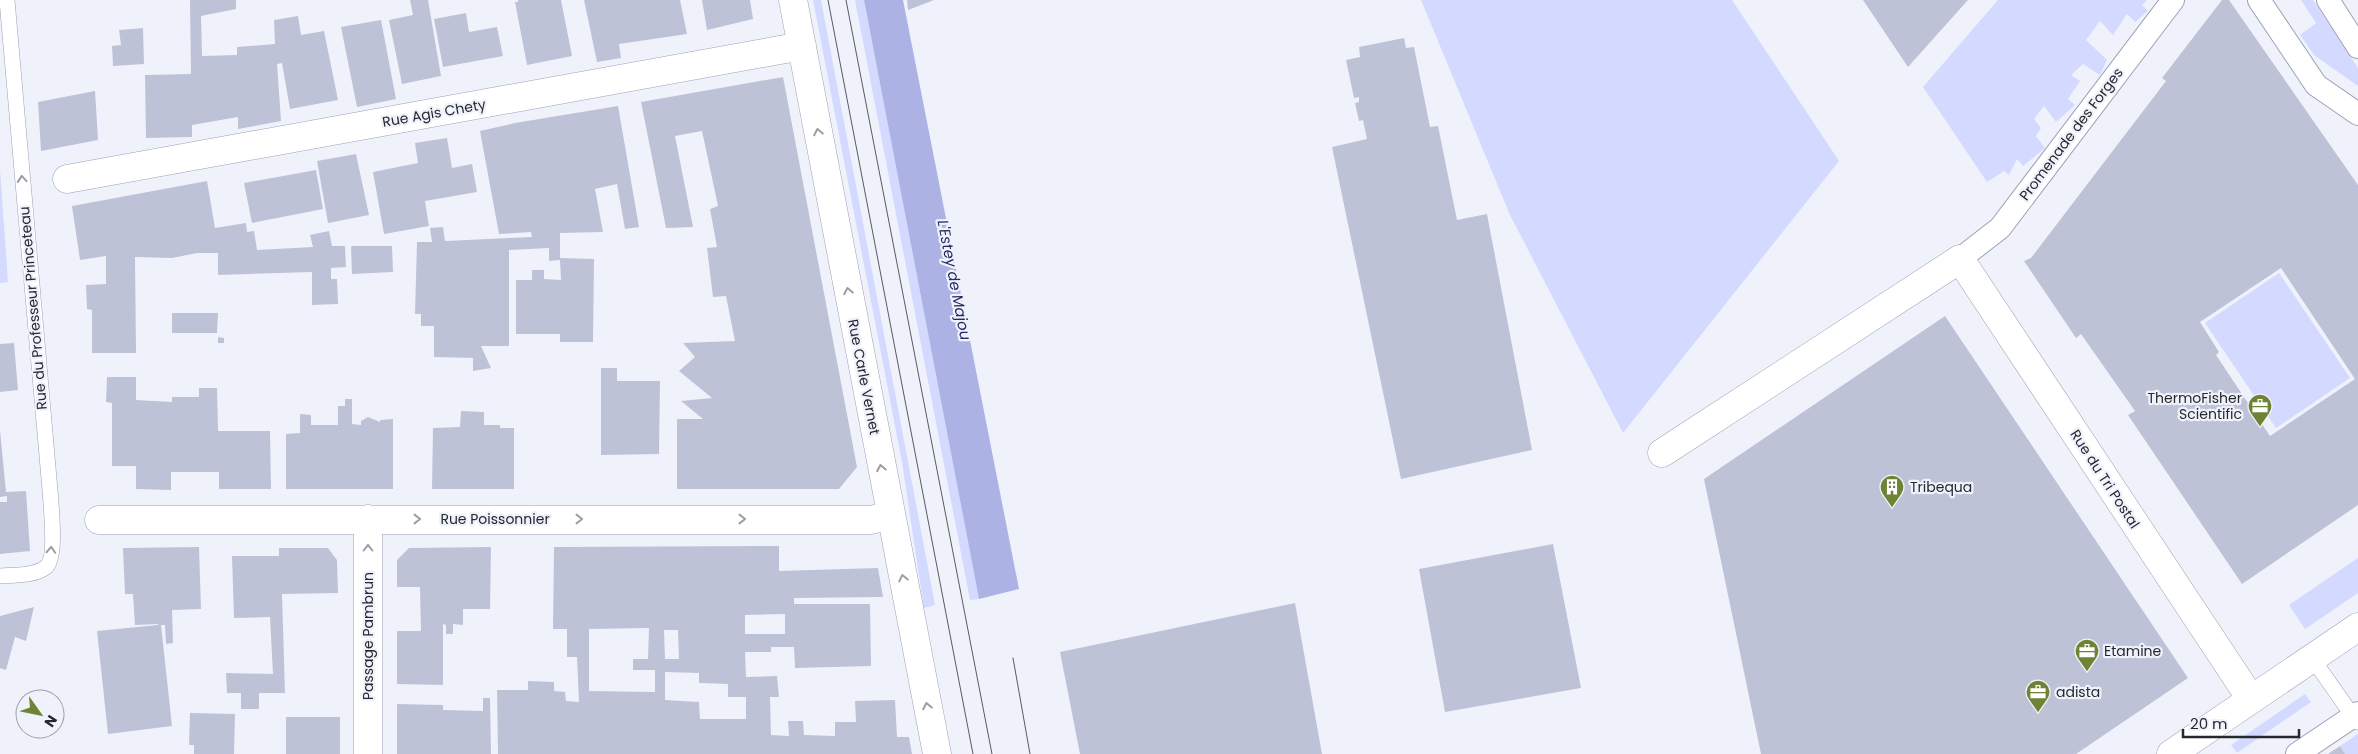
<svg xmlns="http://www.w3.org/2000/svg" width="2358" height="754" font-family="Poppins,sans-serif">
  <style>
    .green { fill: #d3d9ff }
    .water { fill: #acb3e4 }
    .building { fill: #bec2d7; fill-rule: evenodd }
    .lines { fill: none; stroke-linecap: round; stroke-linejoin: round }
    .service-casing { stroke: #9da0b5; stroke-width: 16 }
    .pedestrian-casing { stroke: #9da0b5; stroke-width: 24 }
    .minor-casing { stroke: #9da0b5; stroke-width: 29 }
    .secondary-casing { stroke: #9da0b5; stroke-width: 29 }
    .service { stroke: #fff; stroke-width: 15 }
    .pedestrian { stroke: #fff; stroke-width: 22 }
    .minor { stroke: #fff; stroke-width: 28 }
    .secondary { stroke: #fff; stroke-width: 28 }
    .tram { stroke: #585a63; stroke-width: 1 }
    .oneway { stroke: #9d9ea2 }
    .labels { text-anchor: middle; stroke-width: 4.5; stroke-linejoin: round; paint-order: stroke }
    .street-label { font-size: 14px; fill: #262830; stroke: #f0f2fb }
    .poi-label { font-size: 14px; fill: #262830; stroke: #f0f2fb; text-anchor: start }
    .water-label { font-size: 15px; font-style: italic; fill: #262861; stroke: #f0f2fb }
  </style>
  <rect width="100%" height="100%" fill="#f0f2fb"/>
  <!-- green -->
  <path class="green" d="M 813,0 L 821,0 L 935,605 L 924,608 L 902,462 Z
    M 855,0 L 864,0 L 979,599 L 970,600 Z
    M 1421,0 L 1732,0 L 1839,161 L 1623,433 L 1510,215 Z
    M 1998,0 L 2147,0 L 2142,5 L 2148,11 L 2135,22 L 2127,14 L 2113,35 L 2100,21 L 2086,40 L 2107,60 L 2100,75 L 2083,64 L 2071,75 L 2080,81 L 2068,99 L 2075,105 L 2056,122 L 2044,106 L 2034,119 L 2041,128 L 2036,136 L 2045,148 L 2023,166 L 2017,159 L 2009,175 L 2004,171 L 1987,182 L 1923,87 Z
    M 2301,0 L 2313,0 L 2358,68 L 2358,86 L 2314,55 L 2300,35 L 2316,23 Z
    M 0,169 L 8,282 L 0,283 Z
    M 2279,273 L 2350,378 L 2276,428 L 2205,323 Z
    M 2358,558 L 2358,593 L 2305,629 L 2289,605 Z
    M 2305,694 L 2311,702 L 2237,753 L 2231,745 Z
    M 2358,734 L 2358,754 L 2345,754 L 2340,746 Z"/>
  <!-- water -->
  <path class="water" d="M 864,0 L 903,0 L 1019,589 L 979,599 Z"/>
  <!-- building -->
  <path class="building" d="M 190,0 L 236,0 L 236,9 L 201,16 L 202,56 L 237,55 L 237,47 L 275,44 L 274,20 L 298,16 L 301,35 L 324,31 L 338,100 L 290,109 L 282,63 L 277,64 L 281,121 L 238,129 L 238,117 L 192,125 L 192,137 L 146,138 L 145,75 L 191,74 Z
    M 410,0 L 428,0 L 441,76 L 402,84 L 389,20 L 413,15 Z
    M 518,0 L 561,0 L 572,56 L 527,65 L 515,2 L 518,2 Z
    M 584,0 L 680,0 L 687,34 L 619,44 L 621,58 L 597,62 Z
    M 702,0 L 750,0 L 753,19 L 707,30 Z
    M 907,0 L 934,0 L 908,10 Z
    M 1863,0 L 1968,0 L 1908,67 Z
    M 2222,0 L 2229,0 L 2358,185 L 2358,505 L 2242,584 L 2128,415 L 2135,411 L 2081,334 L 2076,338 L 2024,261 L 2031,258 L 2166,81 L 2162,78 ZM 2281,268 L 2355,379 L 2270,436 L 2216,355 L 2219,352 L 2200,322 Z
    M 466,13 L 469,32 L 497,27 L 503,56 L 443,67 L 434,19 Z
    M 381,20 L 396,99 L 357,107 L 341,27 Z
    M 143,28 L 144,64 L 113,66 L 112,46 L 121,45 L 119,30 Z
    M 1404,38 L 1406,48 L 1414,47 L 1430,127 L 1438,126 L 1457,220 L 1487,214 L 1532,450 L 1401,479 L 1332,147 L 1367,139 L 1363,120 L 1359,121 L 1355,103 L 1359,102 L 1359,97 L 1354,98 L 1346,60 L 1360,57 L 1359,47 Z
    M 783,77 L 857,467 L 839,489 L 677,489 L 677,419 L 703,419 L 681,401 L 712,398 L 679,371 L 695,357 L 683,343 L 735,341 L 726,296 L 713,297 L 707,248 L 717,247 L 710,209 L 718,206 L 702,131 L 675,136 L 693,227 L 666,228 L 641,102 Z
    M 95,91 L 98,140 L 41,151 L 38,102 Z
    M 618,106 L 639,227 L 625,229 L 617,184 L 595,189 L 603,232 L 560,233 L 560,258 L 594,259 L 593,342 L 560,342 L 560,334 L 516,334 L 516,280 L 532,280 L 532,270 L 544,270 L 544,279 L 561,280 L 560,260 L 549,261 L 549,248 L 509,250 L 509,346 L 481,346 L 491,368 L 473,371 L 473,358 L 434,357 L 434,326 L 421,326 L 421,314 L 415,314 L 417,242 L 432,242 L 430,228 L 443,227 L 445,241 L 532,237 L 531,232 L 499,234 L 480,131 L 515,123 Z
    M 447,138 L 452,168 L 472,164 L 477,192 L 425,201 L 429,226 L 384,234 L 373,172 L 418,163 L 415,143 Z
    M 356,154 L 369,215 L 328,223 L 317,161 Z
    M 316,170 L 323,209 L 252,223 L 244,183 Z
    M 207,181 L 215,228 L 246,223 L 247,232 L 254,231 L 257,250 L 313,247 L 310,235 L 329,231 L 332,246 L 345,246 L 346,267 L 331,268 L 331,279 L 337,279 L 338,304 L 312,305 L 312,272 L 218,275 L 218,253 L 197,253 L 172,258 L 135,257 L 136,353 L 92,353 L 92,310 L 87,309 L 86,285 L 106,284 L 106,256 L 80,260 L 72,206 Z
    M 353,246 L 392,246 L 393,272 L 352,274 L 351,247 Z
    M 172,313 L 218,313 L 217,333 L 172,333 Z
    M 1945,316 L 2188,678 L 2076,754 L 1761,754 L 1704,479 Z
    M 218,337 L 224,338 L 224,343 L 218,343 Z
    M 14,343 L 18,390 L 0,392 L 0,344 Z
    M 601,368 L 617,368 L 617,381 L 660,381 L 659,454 L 601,455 Z
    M 107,377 L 136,377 L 136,400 L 172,402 L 172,397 L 199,397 L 199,388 L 217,388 L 218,431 L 270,431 L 271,489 L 219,489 L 219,472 L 171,472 L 171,490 L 136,489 L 136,466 L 112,466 L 112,403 L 106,402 Z
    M 345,399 L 352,399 L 352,424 L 361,425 L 361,421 L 368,417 L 380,422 L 380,420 L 393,419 L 393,489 L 286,489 L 286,434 L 300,433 L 300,414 L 311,415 L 311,425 L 338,425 L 338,406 L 345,406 Z
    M 461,411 L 484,412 L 484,425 L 500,425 L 500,428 L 514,428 L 514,489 L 432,489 L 433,428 L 460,427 Z
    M 0,430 L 6,492 L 26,491 L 30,551 L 0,554 L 0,502 L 7,502 L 7,496 L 0,497 Z
    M 1553,544 L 1581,688 L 1445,712 L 1419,569 Z
    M 779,546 L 779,571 L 878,568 L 883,597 L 794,598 L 794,604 L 870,604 L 871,666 L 795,668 L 794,647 L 771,647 L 771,652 L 745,652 L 746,677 L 777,676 L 779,697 L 770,697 L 771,735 L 789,736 L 788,721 L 803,721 L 804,735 L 835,736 L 835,722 L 856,722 L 855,701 L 895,700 L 897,737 L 909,737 L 912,754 L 498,754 L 497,690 L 528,690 L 528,681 L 554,682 L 554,691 L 565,692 L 566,701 L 579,702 L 577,657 L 567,657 L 567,629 L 553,629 L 554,547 ZM 785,614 L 785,634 L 745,634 L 745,615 ZM 649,628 L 648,659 L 633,659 L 633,670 L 655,670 L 655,692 L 589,691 L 589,629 ZM 664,630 L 678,630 L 679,659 L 665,659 ZM 665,672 L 699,673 L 699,683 L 728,684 L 728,697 L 746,697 L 746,719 L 700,719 L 699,702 L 665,700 Z
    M 199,547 L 201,609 L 172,610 L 173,643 L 166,644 L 165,625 L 161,625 L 172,726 L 108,734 L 97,631 L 158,625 L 158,624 L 135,625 L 133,594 L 125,594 L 123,548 Z
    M 491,547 L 490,609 L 463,609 L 463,625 L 453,624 L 453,634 L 446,634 L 446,625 L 443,624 L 443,685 L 397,684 L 397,631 L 421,631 L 420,587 L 397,587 L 397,560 L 409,548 Z
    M 279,548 L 328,548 L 337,560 L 338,593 L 282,594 L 285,693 L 259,693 L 259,709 L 241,709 L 241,693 L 227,693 L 226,673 L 273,674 L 270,617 L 234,618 L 232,556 L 279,556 Z
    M 1295,603 L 1322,754 L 1080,754 L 1060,652 Z
    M 34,607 L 26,641 L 15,637 L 6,670 L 0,668 L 0,616 Z
    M 483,698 L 490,698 L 491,754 L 397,754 L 397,704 L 443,705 L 443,710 L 483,711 Z
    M 190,713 L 235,714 L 234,754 L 194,754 L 194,745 L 189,745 Z
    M 286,717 L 340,717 L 340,754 L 286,754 Z
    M 2340,746 L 2345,754 L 2328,754 Z"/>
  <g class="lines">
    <defs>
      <path id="service" d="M 0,576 C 14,575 35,576 46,567 C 57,559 51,505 50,490 L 7,0
        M 2312,658 L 2357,722"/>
      <path id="pedestrian" d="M 2259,0 L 2316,85 L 2358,114
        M 2328,0 L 2358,47
        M 1960,259 L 2000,228 L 2173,0
        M 2297,754 L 2358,713"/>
      <path id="minor" d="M 793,0 L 937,754
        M 67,179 L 802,46
        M 1662,453 L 1960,259 L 2251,699
        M 99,520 L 870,520 L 890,516
        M 368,754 L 368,519"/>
      <path id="secondary" d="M 2171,754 L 2358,627"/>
    </defs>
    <!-- service casing -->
    <use href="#service" class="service-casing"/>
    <!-- pedestrian casing -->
    <use href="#pedestrian" class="pedestrian-casing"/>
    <!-- minor casing -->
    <use href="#minor" class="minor-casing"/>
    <!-- secondary casing -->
    <use href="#secondary" class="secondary-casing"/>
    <!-- service -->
    <use href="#service" class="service"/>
    <!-- pedestrian -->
    <use href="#pedestrian" class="pedestrian"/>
    <!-- minor -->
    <use href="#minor" class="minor"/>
    <!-- secondary -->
    <use href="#secondary" class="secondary"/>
    <!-- tram -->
    <path class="tram" d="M 828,0 L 973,754
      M 846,0 L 992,754
      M 1013,658 L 1030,754"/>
  </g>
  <!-- one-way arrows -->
  <defs><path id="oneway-chevron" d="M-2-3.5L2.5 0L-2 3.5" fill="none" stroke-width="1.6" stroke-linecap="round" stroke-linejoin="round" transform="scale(1.25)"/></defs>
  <g class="oneway">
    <use href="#oneway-chevron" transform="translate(818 132) rotate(-101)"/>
    <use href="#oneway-chevron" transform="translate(22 179) rotate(-95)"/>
    <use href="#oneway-chevron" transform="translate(848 291) rotate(-101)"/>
    <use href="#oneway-chevron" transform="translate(881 468) rotate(-101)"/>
    <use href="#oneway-chevron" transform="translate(417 519)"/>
    <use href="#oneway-chevron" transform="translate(579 519)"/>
    <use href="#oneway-chevron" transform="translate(742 519)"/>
    <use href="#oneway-chevron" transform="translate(368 548) rotate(-90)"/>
    <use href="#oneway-chevron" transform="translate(51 550) rotate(-87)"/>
    <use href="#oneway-chevron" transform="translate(903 578) rotate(-102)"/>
    <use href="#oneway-chevron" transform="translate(927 706) rotate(-101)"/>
  </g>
  <!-- icons -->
  <defs>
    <symbol id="office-pin" viewBox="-11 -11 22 30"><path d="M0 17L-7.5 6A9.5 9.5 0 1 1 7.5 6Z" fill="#6e8334" stroke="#f0f2fb"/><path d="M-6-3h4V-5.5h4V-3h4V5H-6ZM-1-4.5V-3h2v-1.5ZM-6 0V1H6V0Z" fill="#fff"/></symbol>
    <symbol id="building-pin" viewBox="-11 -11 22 30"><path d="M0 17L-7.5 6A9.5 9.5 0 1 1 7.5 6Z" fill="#6e8334" stroke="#f0f2fb"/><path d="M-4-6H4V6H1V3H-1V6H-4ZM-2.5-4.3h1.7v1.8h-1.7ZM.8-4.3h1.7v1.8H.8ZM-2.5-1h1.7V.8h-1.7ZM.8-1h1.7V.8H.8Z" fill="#fff"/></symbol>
  </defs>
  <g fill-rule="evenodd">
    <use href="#office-pin" x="2246" y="392" width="28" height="38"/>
    <use href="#building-pin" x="1878" y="473" width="28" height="38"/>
    <use href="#office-pin" x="2073" y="637" width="28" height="38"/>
    <use href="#office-pin" x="2024" y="678" width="28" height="38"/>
  </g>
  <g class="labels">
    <!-- street labels -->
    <g class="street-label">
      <text transform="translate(434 113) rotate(-10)" y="5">Rue Agis Chety</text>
      <text transform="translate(2071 134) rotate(-53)" y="5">Promenade des Forges</text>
      <text transform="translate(33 308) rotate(-95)" y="5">Rue du Professeur Princeteau</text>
      <text transform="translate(864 377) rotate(79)" y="5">Rue Carle Vernet</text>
      <text transform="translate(2105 479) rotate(57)" y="5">Rue du Tri Postal</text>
      <text x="495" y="524">Rue Poissonnier</text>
      <text transform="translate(368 636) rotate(-90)" y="5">Passage Pambrun</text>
    </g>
    <!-- poi labels -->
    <g class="poi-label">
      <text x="2242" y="403" text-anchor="end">ThermoFisher<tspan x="2242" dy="16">Scientific</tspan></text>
      <text x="1910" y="492">Tribequa</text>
      <text x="2104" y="656">Etamine</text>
      <text x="2056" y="697">adista</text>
    </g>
    <!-- water labels -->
    <g class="water-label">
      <text transform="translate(954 280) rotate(79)" y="5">L'Estey de Majou</text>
    </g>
  </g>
  <!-- north arrow -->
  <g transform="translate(40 714) rotate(123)"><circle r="24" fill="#f0f2fb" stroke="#9fa1aa"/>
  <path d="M0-4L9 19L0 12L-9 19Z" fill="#6e8334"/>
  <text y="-8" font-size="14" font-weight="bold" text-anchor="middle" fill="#262830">N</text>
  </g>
  <!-- scale -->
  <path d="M2183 729v8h116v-8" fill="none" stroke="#262830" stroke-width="2.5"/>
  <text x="2190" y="729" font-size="15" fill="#262830" stroke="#f0f2fb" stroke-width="4" paint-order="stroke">20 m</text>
</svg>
